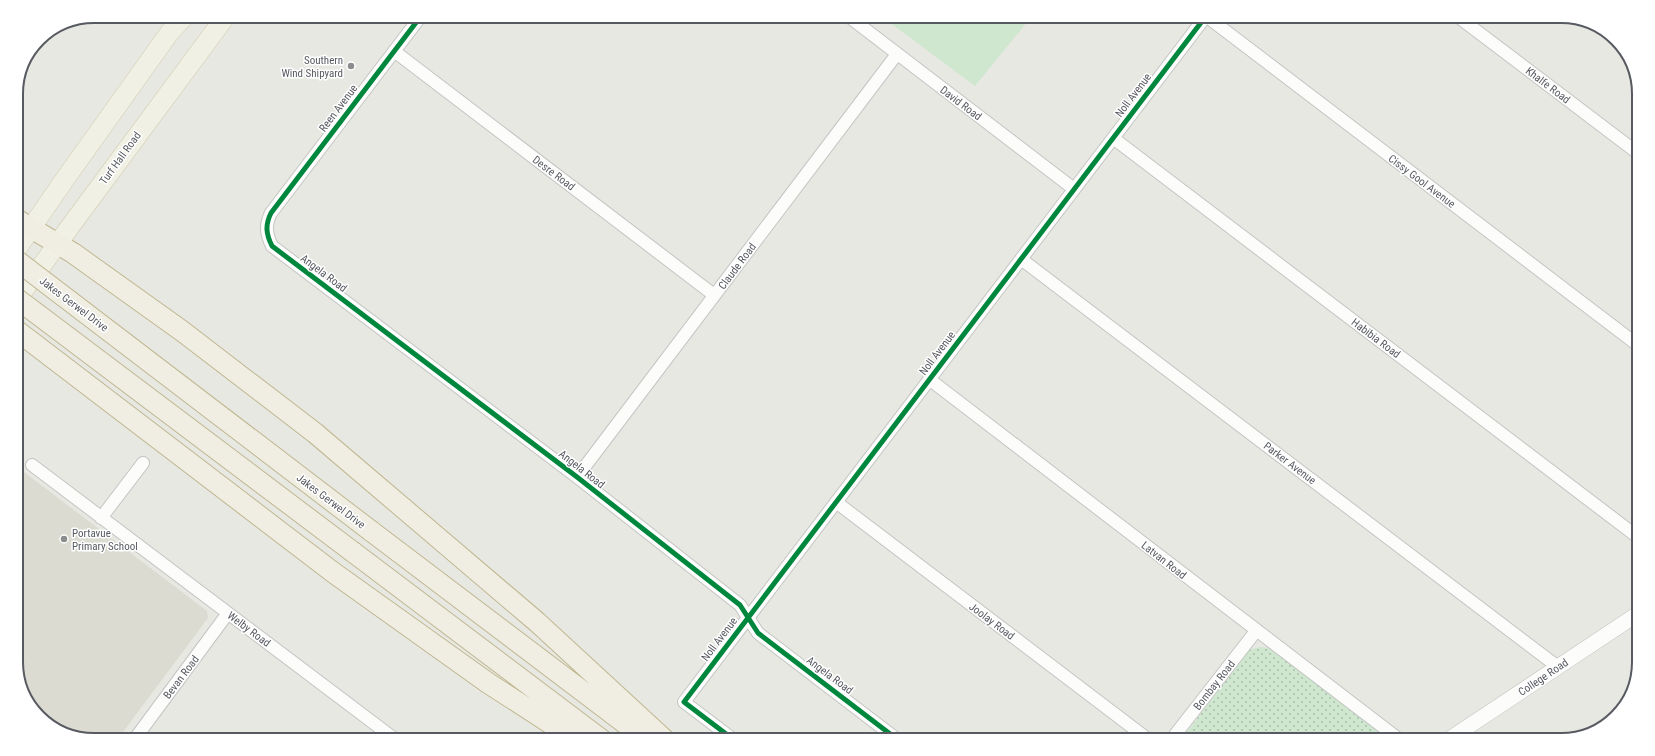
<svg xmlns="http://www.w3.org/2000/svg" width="1655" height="756" font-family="'Roboto Condensed',sans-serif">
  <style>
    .education { fill: #dbdbd1 }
    .grass { fill: #cee7ce }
    .park { fill: url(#park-dots) }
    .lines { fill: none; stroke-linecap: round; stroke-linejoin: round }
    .minor-casing { stroke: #c4c4c4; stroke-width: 14 }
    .tertiary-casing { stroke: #c4c4c4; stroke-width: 16 }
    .primary-casing { stroke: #d2cdae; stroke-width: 20 }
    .trunk-casing { stroke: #bfb790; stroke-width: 22 }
    .minor { stroke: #fcfcfb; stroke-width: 12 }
    .tertiary { stroke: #fcfcfb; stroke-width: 15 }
    .primary { stroke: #f1f0e5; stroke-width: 19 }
    .trunk { stroke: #f0eee2; stroke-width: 20 }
    .trunk-bridge-casing { stroke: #bfb790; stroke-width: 22; stroke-linecap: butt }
    .trunk-bridge { stroke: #f0eee2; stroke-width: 20 }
    .cycleway-casing { stroke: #fff; stroke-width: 8 }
    .cycleway { stroke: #00873e; stroke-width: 5 }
    .poi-dot { fill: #8a8c8e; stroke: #fff; stroke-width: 1.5 }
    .labels { text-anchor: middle; stroke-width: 3; stroke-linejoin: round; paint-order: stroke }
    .poi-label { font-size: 11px; fill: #575a61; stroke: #fff; text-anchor: end }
    .street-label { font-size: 11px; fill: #575a61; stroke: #fff }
    .rim { fill: none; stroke: #575a61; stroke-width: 2 }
  </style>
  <defs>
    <pattern id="park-dots" width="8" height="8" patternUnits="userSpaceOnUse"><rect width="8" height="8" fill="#cee7ce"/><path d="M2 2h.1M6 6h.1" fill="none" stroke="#aabeab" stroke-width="1.8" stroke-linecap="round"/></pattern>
  </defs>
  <rect width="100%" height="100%" fill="#e8e8e2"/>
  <!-- education -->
  <path class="education" d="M 16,466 L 207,611 L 208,618 L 117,740 L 94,740 L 64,734 L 32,709 L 16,667 Z"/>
  <!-- grass -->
  <path class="grass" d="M 881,16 L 1032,16 L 975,86 Z"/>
  <!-- park -->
  <path class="park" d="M 1260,647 L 1270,648 L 1391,740 L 1181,740 L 1249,650 Z"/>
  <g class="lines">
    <defs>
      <path id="minor" d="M 421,16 L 271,213 C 265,225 266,234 272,246 L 577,477 L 740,605 L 758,633 L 898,740
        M 848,16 L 1074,189
        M 1206,16 L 1639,346
        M 1457,16 L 1639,154
        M 394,51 L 714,295
        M 1113,138 L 1639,538
        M 1021,259 L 1558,667
        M 929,379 L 1400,740
        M 32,465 L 396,740
        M 577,477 L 897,54
        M 836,502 L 1149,740
        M 101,518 L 143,463
        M 134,740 L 228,613
        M 734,740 L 684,702 L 1206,16
        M 1171,740 L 1256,631"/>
      <path id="tertiary" d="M 1448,740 L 1639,613"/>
      <path id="primary" d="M 16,250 L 65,179 L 170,32 L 185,16
        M 16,301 L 72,224 L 226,16"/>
      <path id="trunk" d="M 16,219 L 73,253 L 182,331 L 315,433 L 537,622 L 665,740
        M 16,330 L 334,573 L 488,683 L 576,740
        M 371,531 L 647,740
        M 353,552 L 602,740"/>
    </defs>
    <!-- minor casing -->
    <use href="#minor" class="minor-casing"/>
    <!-- tertiary casing -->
    <use href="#tertiary" class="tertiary-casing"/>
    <!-- primary casing -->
    <use href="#primary" class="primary-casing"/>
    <!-- trunk casing -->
    <use href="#trunk" class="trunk-casing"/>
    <!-- minor -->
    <use href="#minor" class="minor"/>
    <!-- tertiary -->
    <use href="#tertiary" class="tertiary"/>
    <!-- primary -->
    <use href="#primary" class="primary"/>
    <!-- trunk -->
    <use href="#trunk" class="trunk"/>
    <defs>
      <path id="trunk-bridge" d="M 16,260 L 371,531
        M 16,298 L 353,552"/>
    </defs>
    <!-- trunk-bridge casing -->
    <use href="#trunk-bridge" class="trunk-bridge-casing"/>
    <!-- trunk-bridge -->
    <use href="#trunk-bridge" class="trunk-bridge"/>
    <defs>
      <path id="cycleway" d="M 421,16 L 271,213 C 265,225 266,234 272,246 L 577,477 L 740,605 L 758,633 L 898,740
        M 734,740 L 684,702 L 1206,16"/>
    </defs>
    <!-- cycleway casing -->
    <use href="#cycleway" class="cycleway-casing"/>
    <!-- cycleway -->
    <use href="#cycleway" class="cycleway"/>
  </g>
  <!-- markers -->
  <g class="poi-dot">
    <circle cx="351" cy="66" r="4"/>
    <circle cx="64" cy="539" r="4"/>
  </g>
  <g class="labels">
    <!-- poi labels -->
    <g class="poi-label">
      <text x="343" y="64">Southern<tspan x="343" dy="13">Wind Shipyard</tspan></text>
      <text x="72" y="537" text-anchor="start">Portavue<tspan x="72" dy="13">Primary School</tspan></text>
    </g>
    <!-- street labels -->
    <g class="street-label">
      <text transform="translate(1548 85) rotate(37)" y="4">Khalfe Road</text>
      <text transform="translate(1133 95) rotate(-53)" y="4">Noll Avenue</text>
      <text transform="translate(961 103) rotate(37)" y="4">David Road</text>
      <text transform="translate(338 108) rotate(-53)" y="4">Reen Avenue</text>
      <text transform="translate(120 158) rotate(-54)" y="4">Turf Hall Road</text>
      <text transform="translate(554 173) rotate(37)" y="4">Desre Road</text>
      <text transform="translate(1422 181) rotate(37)" y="4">Cissy Gool Avenue</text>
      <text transform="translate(737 266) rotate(-53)" y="4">Claude Road</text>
      <text transform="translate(324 273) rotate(37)" y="4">Angela Road</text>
      <text transform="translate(74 304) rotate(37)" y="4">Jakes Gerwel Drive</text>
      <text transform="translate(1376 338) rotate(37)" y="4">Habibia Road</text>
      <text transform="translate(937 353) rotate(-53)" y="4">Noll Avenue</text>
      <text transform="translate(1290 463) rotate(37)" y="4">Parker Avenue</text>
      <text transform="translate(582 469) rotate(38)" y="4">Angela Road</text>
      <text transform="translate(331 501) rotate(37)" y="4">Jakes Gerwel Drive</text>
      <text transform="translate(1164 560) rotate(38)" y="4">Latvan Road</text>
      <text transform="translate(992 621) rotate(37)" y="4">Joolay Road</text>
      <text transform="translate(249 629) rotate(37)" y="4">Welby Road</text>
      <text transform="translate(719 639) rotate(-53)" y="4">Noll Avenue</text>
      <text transform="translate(830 675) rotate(37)" y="4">Angela Road</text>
      <text transform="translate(181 677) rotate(-53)" y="4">Bevan Road</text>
      <text transform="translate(1543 677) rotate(-34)" y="4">College Road</text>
      <text transform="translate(1214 685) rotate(-52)" y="4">Bombay Road</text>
    </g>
  </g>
  <!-- crop -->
  <path d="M0 0H1655V756H0ZM94 23H1561A71 71 0 0 1 1632 94V662A71 71 0 0 1 1561 733H94A71 71 0 0 1 23 662V94A71 71 0 0 1 94 23Z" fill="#fff" fill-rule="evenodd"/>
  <path class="rim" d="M94 23H1561A71 71 0 0 1 1632 94V662A71 71 0 0 1 1561 733H94A71 71 0 0 1 23 662V94A71 71 0 0 1 94 23Z"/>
</svg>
